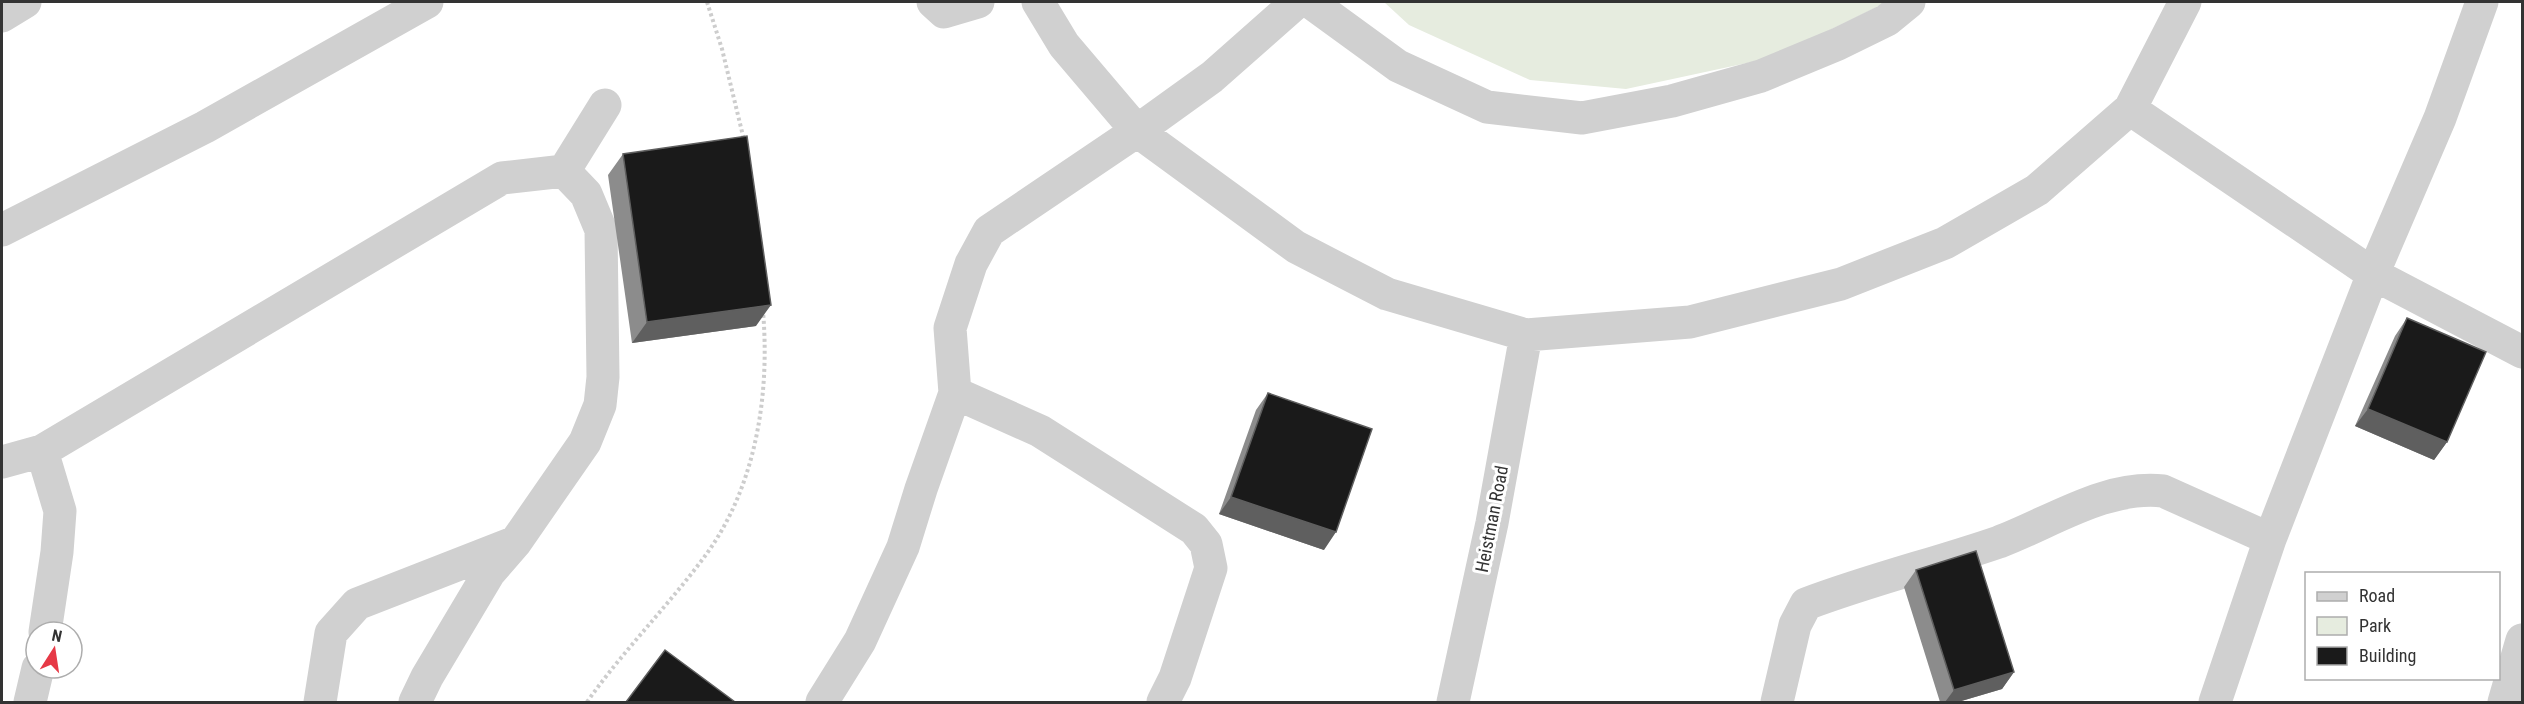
<svg xmlns="http://www.w3.org/2000/svg" width="2524" height="704" font-family="'Roboto Condensed',sans-serif">
  <style>
    .green { fill: #e6ecdf }
    .lines { fill: none; stroke-linecap: round; stroke-linejoin: round }
    .path { stroke: #cdcdcd; stroke-width: 4; stroke-dasharray: 3 3; stroke-linecap: butt }
    .street { stroke: #d0d0d0; stroke-width: 33 }
    .wall { fill: #8c8c8c }
    .shaded-wall { fill: #5f5f5f }
    .building { fill: #1a1a1a; stroke: #5f5f5f; stroke-width: 1.5 }
    .labels { text-anchor: middle; stroke-width: 6; stroke-linejoin: round; paint-order: stroke }
    .street-label { font-size: 18px; fill: #333; stroke: #fff }
  </style>
  <rect width="100%" height="100%" fill="#fff"/>
  <!-- green -->
  <path class="green" d="M 1384,2 L 1887,2 L 1775,57 L 1626,89 L 1530,80 L 1409,25 Z"/>
  <g class="lines">
    <!-- path -->
    <path class="path" d="M 707,2 L 722,49 L 744,140
      M 587,702 C 623,651 668,606 705,556 C 756,487 770,395 763,311"/>
    <!-- street -->
    <path class="street" d="M 933,2 L 944,12 L 978,2
      M 1038,2 L 1064,45 L 1137,131 L 1296,247 L 1387,294 L 1526,335 L 1690,322 L 1841,284 L 1945,243 L 2037,190 L 2130,109 L 2185,2
      M 1310,2 L 1398,66 L 1487,107 L 1582,118 L 1672,101 L 1761,76 L 1838,44 L 1887,20 L 1909,2
      M 2,16 L 25,2
      M 2130,109 L 2373,274 L 2522,352
      M 564,171 L 605,105
      M 2,230 L 205,127 L 427,2
      M 955,393 L 1040,431 L 1194,529 L 1206,544 L 1211,568 L 1175,678 L 1163,702
      M 42,451 L 60,511 L 57,552 L 45,632
      M 2,462 L 42,451 L 502,178 L 564,171
      M 30,702 L 38,668
      M 320,702 L 331,633 L 357,604 L 513,543
      M 415,702 L 427,677 L 489,573 L 515,543 L 585,442 L 600,405 L 603,377 L 601,230 L 586,194 L 564,171
      M 822,702 L 860,641 L 903,547 L 921,489 L 955,393 L 950,328 L 971,264 L 989,231 L 1137,131 L 1212,77 L 1297,2
      M 1453,702 L 1492,523 L 1526,335
      M 1777,702 L 1795,625 L 1806,604 C 1869,580 1935,564 1999,542 C 2052,522 2105,485 2163,491 L 2270,539
      M 2215,702 L 2270,539 L 2373,274 L 2440,118 L 2482,2
      M 2504,702 L 2522,640"/>
  </g>
  <!-- wall -->
  <path class="wall" d="M 623,154 L 756,326 L 632,343 L 608,175 Z
    M 2407,318 L 2447,442 L 2434,460 L 2355,426 L 2395,336 Z
    M 1268,393 L 1324,550 L 1219,514 L 1256,410 Z
    M 1916,570 L 2014,672 L 2002,689 L 1958,702 L 1940,702 L 1904,587 Z"/>
  <!-- shaded-wall -->
  <path class="shaded-wall" d="M 771,305 L 756,326 L 632,343 L 647,322 Z
    M 2368,409 L 2447,442 L 2434,460 L 2355,426 Z
    M 1231,497 L 1336,532 L 1324,550 L 1219,514 Z
    M 2014,672 L 2002,689 L 1958,702 L 1945,702 L 1954,690 Z"/>
  <!-- building -->
  <path class="building" d="M 747,136 L 771,305 L 647,322 L 623,154 Z
    M 2407,318 L 2486,352 L 2447,442 L 2368,409 Z
    M 1268,393 L 1372,429 L 1336,532 L 1231,497 Z
    M 1976,551 L 2014,672 L 1954,690 L 1916,570 Z
    M 665,650 L 735,702 L 626,702 Z"/>
  <g class="labels">
    <!-- street labels -->
    <g class="street-label">
      <text transform="translate(1492 519) rotate(-79)" y="6">Heistman Road</text>
    </g>
  </g>
  <!-- border -->
  <rect width="2524" height="704" fill="none" stroke="#333333" stroke-width="6"/>
  <!-- legend -->
  <rect x="2305" y="572" width="195" height="108" fill="#ffffff" stroke="#adadad" stroke-width="1.5"/>
  <rect x="2317" y="592" width="30" height="9" fill="#d0d0d0" stroke="#adadad" stroke-width="1.5"/>
  <text x="2359" y="602" font-size="18" fill="#333333">Road</text>
  <rect x="2317" y="617" width="30" height="18" fill="#e6ecdf" stroke="#adadad" stroke-width="1.5"/>
  <text x="2359" y="632" font-size="18" fill="#333333">Park</text>
  <rect x="2317" y="647" width="30" height="18" fill="#1a1a1a" stroke="#adadad" stroke-width="1.5"/>
  <text x="2359" y="662" font-size="18" fill="#333333">Building</text>
  <!-- north arrow -->
  <g transform="translate(54 650) rotate(12)"><circle r="28" fill="#ffffff" stroke="#adadad" stroke-width="1.5"/>
  <path d="M0-4.5L10 22L0 15L-10 22Z" fill="#e63946"/>
  <text y="-9" font-size="16" font-weight="bold" text-anchor="middle" fill="#333333">N</text>
  </g>
</svg>
